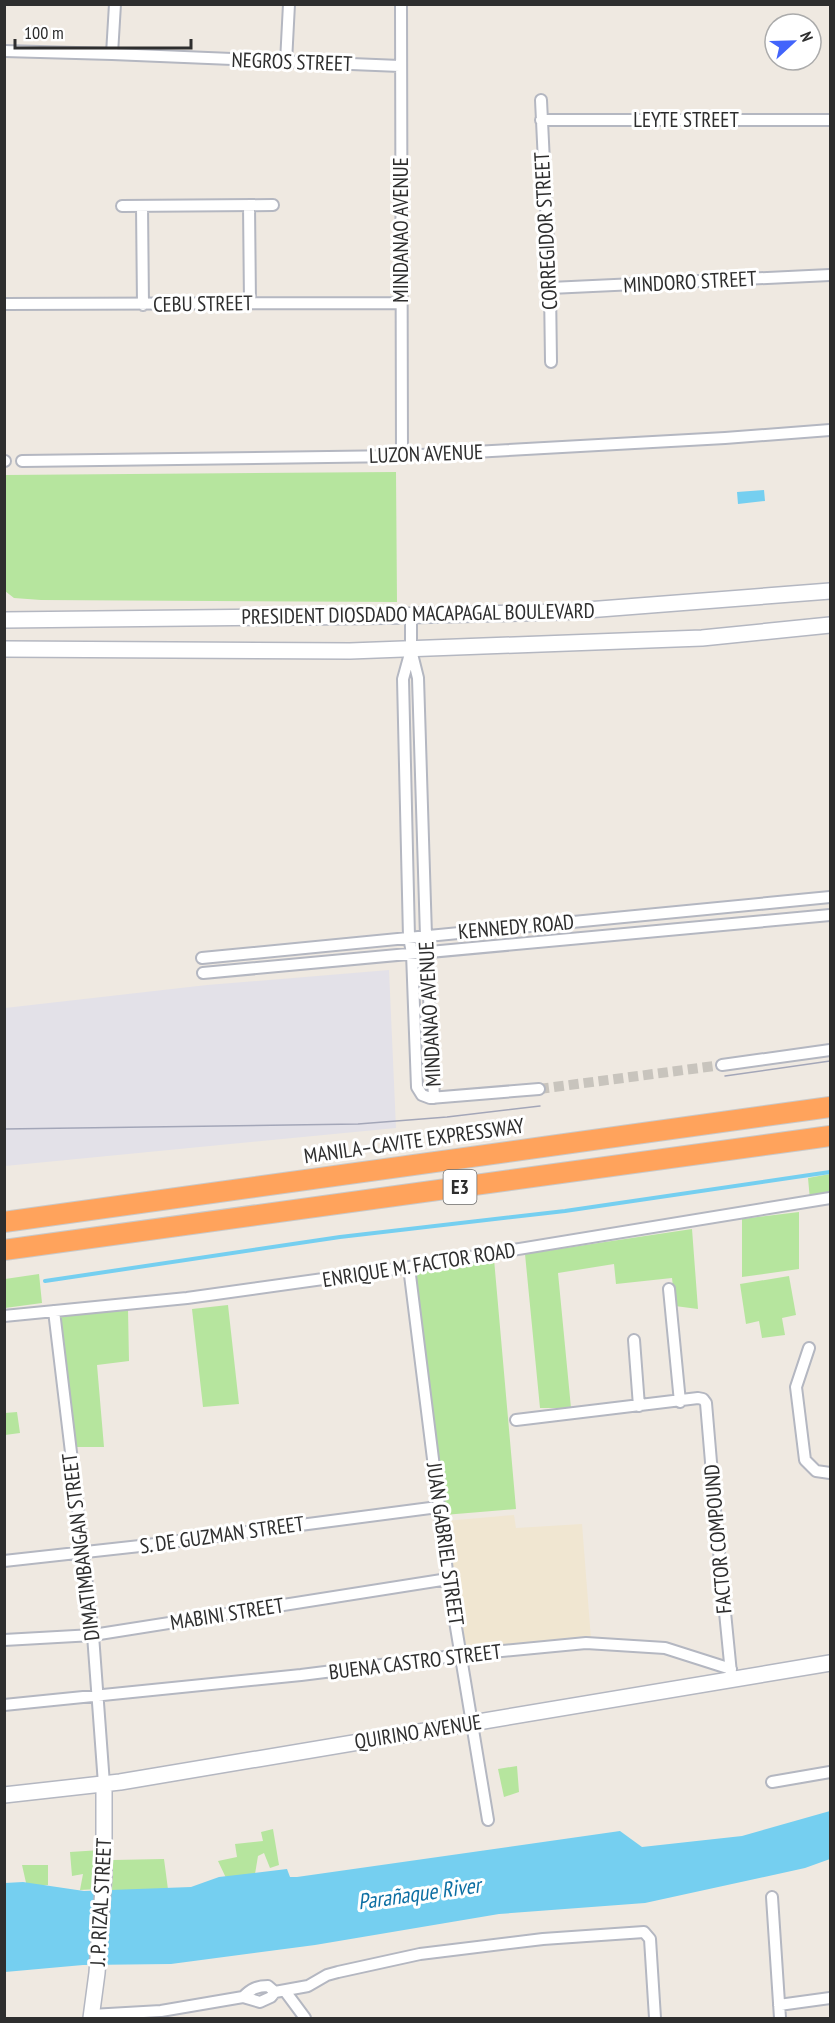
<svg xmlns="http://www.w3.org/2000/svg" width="835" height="2023" font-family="'PT Sans Narrow',sans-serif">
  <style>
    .industrial { fill: #e3e1e8 }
    .education { fill: #f0e6d1 }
    .green { fill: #b6e59e }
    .water { fill: #75cff0 }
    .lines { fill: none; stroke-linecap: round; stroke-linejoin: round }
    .stream { stroke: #75cff0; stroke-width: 4 }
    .street-tunnel { stroke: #c8c4bd; stroke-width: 10; stroke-dasharray: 10 5; stroke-linecap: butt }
    .street-casing { stroke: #b4b7c1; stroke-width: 14 }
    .secondary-casing { stroke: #b4b7c1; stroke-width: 18 }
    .highway-casing { stroke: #c9c9c9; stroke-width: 22 }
    .street { stroke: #fff; stroke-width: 10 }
    .secondary { stroke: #fff; stroke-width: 15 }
    .highway { stroke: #ffa35c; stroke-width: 20 }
    .tram { stroke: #a3a6b8; stroke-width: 1.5 }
    .labels { text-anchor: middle; stroke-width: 6; stroke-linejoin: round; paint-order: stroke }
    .shield { fill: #fff; stroke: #6d6d6d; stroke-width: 1.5 }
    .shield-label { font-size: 20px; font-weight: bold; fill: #2e2e2e }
    .street-label { font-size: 21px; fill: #2e2e2e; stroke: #fff }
    .water-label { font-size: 22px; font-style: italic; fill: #0d6fa3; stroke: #fff }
  </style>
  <rect width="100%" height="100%" fill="#efe9e1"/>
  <!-- industrial -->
  <path class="industrial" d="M 389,970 L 396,1128 L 5,1166 L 5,1008 L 207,985 Z"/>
  <!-- education -->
  <path class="education" d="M 514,1515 L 516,1528 L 582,1524 L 591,1639 L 466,1647 L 446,1521 Z"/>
  <!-- green -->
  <path class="green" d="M 396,472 L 397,602 L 41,600 L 14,598 L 5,591 L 5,475 Z
    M 830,1174 L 830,1199 L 810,1200 L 808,1178 Z
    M 799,1212 L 799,1269 L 742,1277 L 742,1219 Z
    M 692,1229 L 698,1309 L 675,1306 L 672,1278 L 616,1284 L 614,1264 L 558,1273 L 571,1408 L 540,1408 L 525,1254 Z
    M 494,1259 L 516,1509 L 444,1515 L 415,1271 Z
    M 39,1274 L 42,1303 L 5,1308 L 5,1279 Z
    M 789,1276 L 796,1315 L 782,1318 L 785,1335 L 762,1338 L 759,1321 L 746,1324 L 740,1284 Z
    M 228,1305 L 239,1404 L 203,1407 L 192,1309 Z
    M 128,1309 L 129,1361 L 97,1365 L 104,1447 L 72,1447 L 58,1316 Z
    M 17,1412 L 20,1433 L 5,1435 L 5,1413 Z
    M 517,1766 L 519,1792 L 504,1797 L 498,1769 Z
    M 273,1829 L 279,1865 L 270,1868 L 264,1853 L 258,1856 L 255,1874 L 227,1880 L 218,1861 L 237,1857 L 235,1844 L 263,1841 L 261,1832 Z
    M 101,1850 L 98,1889 L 80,1890 L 83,1874 L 72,1876 L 70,1852 Z
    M 164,1859 L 169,1897 L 112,1892 L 113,1860 Z
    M 22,1865 L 48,1865 L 48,1885 L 27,1887 Z"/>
  <!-- water -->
  <path class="water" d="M 764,490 L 765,501 L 738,504 L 737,492 Z
    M 830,1811 L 830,1859 L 805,1868 L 645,1903 L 499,1914 L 315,1945 L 171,1964 L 83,1965 L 5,1972 L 5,1883 L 23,1882 L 84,1891 L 191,1887 L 219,1877 L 287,1869 L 290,1877 L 297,1877 L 620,1831 L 642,1847 L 742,1836 Z"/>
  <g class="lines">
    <!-- stream -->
    <path class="stream" d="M 45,1281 L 340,1237 L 565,1211 L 830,1172"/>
    <!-- street-tunnel -->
    <path class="street-tunnel" d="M 539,1089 L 722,1065"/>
    <defs>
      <path id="street" d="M 401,4 L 402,456
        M 4,51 L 112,54 L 400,66
        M 112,54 L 115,4
        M 286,62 L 289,4
        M 541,100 L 550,288 L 551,362
        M 541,120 L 830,120
        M 249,205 L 250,303
        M 122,206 L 273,205
        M 142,206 L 143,305
        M 550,288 L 830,275
        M 4,304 L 401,303
        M 4,461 L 5,461
        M 22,461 L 402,456 L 725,438 L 830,430
        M 411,616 L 411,650 L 418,678 L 426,936 L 434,1098
        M 411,650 L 403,679 L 409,937 L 412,953 L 417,1087 L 422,1095 L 430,1098 L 539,1089
        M 202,958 L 830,897
        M 203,973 L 830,915
        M 722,1065 L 830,1050
        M 409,1267 L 448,1579 L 488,1820
        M 669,1289 L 680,1402
        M 54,1311 L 93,1635 L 104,1784
        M 4,1316 L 187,1298 L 409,1267 L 830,1198
        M 634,1340 L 639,1406
        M 809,1348 L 796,1387 L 805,1460 L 816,1471 L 830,1473
        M 516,1420 L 698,1398 L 703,1399 L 706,1403 L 716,1521 L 731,1673
        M 4,1561 L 140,1546 L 438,1507
        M 4,1640 L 93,1635 L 448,1579
        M 4,1705 L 301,1675 L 461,1655 L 586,1643 L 665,1648 L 731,1669
        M 772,1782 L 830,1772
        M 772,1897 L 780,2018
        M 285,1991 L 305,2018
        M 243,1997 C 251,1989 257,1986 268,1986 L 275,1992
        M 779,2005 L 830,1998
        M 91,2015 L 161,2011 L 243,1997 L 260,2002 L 271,1997 L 275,1992 L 308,1986 L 327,1975 L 338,1972 L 420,1954 L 543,1939 L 644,1932 L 650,1939 L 655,2018"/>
      <path id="secondary" d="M 4,620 L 387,616 L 561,612 L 830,591
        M 4,649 L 350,651 L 702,638 L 830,625
        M 4,1795 L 120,1782 L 830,1663
        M 91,2018 L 97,1973 L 104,1874 L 104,1784"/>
      <path id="highway" d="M 4,1222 L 830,1107
        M 4,1250 L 830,1136"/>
    </defs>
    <!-- street casing -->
    <use href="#street" class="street-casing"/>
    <!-- secondary casing -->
    <use href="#secondary" class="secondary-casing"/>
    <!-- highway casing -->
    <use href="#highway" class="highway-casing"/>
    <!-- street -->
    <use href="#street" class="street"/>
    <!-- secondary -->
    <use href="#secondary" class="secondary"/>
    <!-- highway -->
    <use href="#highway" class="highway"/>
    <!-- tram -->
    <path class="tram" d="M 725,1076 L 830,1061
      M 4,1129 L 358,1124 L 447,1117 L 540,1106"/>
  </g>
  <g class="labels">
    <!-- shield labels -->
    <rect class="shield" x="443.5" y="1170" width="33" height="34" rx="4.5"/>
    <g class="shield-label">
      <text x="460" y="1194">E3</text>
    </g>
    <!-- street labels -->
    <g class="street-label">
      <text transform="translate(292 62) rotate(2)" y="7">NEGROS STREET</text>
      <text x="686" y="127">LEYTE STREET</text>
      <text transform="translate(401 230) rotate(-90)" y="7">MINDANAO AVENUE</text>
      <text transform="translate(546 231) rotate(-93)" y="7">CORREGIDOR STREET</text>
      <text transform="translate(690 282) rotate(-3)" y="7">MINDORO STREET</text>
      <text transform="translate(203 304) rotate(-1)" y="7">CEBU STREET</text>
      <text transform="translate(426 454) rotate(-2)" y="7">LUZON AVENUE</text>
      <text transform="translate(418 614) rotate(-1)" y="7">PRESIDENT DIOSDADO MACAPAGAL BOULEVARD</text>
      <text transform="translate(516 927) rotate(-5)" y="7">KENNEDY ROAD</text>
      <text transform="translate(430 1014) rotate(-93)" y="7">MINDANAO AVENUE</text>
      <text transform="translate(414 1141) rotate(-8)" y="7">MANILA–CAVITE EXPRESSWAY</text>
      <text transform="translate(419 1265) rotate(-9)" y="7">ENRIQUE M. FACTOR ROAD</text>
      <text transform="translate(222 1535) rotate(-8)" y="7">S. DE GUZMAN STREET</text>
      <text transform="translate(718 1539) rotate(-95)" y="7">FACTOR COMPOUND</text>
      <text transform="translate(445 1544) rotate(82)" y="7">JUAN GABRIEL STREET</text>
      <text transform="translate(81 1547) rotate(-97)" y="7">DIMATIMBANGAN STREET</text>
      <text transform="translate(227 1614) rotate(-9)" y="7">MABINI STREET</text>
      <text transform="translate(415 1662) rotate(-7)" y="7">BUENA CASTRO STREET</text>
      <text transform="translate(418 1732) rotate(-9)" y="7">QUIRINO AVENUE</text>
      <text transform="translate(101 1902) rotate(-87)" y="7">J. P. RIZAL STREET</text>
    </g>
    <!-- water labels -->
    <g class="water-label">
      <text transform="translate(419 1893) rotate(-8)" y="8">Parañaque River</text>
    </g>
  </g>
  <!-- border -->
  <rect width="835" height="2023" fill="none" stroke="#2e2e2e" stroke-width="12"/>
  <!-- north arrow -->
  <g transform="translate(793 42) rotate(68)"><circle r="28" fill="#ffffff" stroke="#ababab" stroke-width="1.5"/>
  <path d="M0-4.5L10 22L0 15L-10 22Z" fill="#4264fb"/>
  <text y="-9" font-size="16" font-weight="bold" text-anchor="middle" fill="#2e2e2e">N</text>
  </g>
  <!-- scale -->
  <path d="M15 39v9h176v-9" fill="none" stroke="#2e2e2e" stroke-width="3"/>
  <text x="24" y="39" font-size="18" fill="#2e2e2e" stroke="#ffffff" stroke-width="4.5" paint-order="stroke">100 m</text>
</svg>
